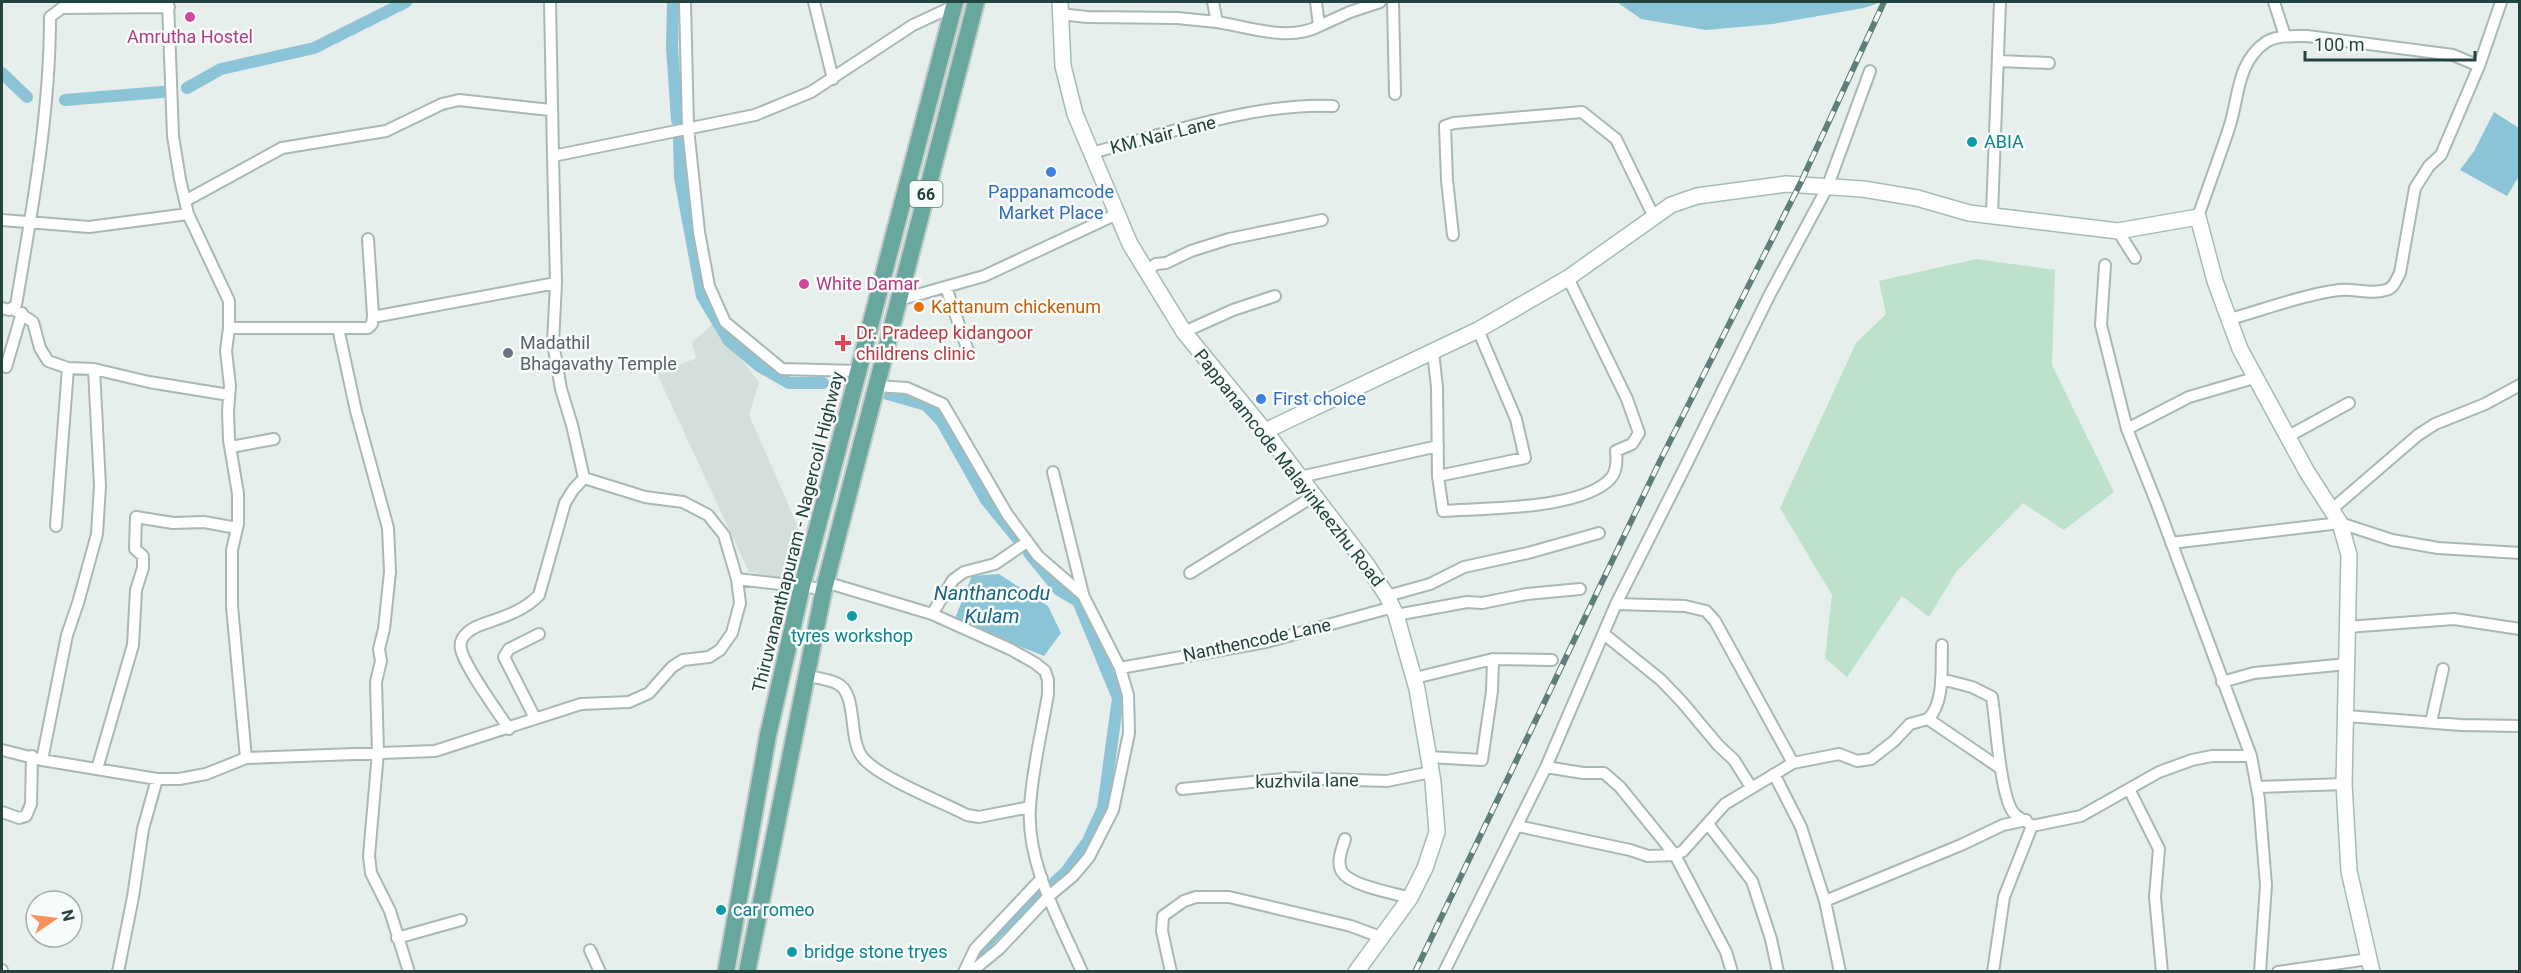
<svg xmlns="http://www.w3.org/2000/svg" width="2521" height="973" font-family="Roboto,sans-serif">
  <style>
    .built { fill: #d4dfdb }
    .green { fill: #bee1cb }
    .water { fill: #8bc3d7 }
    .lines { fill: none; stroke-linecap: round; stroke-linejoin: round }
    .canal { stroke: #8bc3d7; stroke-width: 12 }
    .street-casing { stroke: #a8b8b4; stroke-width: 14 }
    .secondary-casing { stroke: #a3bcb6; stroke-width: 18 }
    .primary-casing { stroke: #c1cac9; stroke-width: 20 }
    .street { stroke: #fff; stroke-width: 10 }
    .secondary { stroke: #fff; stroke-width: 15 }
    .primary { stroke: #68a79e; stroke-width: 16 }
    .rail-casing { stroke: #5e7e79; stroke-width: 6 }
    .rail { stroke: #f7fbf9; stroke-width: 4; stroke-dasharray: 11; stroke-linecap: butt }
    .hotel-dot { fill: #d1479c; stroke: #f7fbf9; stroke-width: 2 }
    .culture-dot { fill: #0f9aa8; stroke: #f7fbf9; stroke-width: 2 }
    .shop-dot { fill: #3f7fe0; stroke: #f7fbf9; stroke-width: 2 }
    .food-dot { fill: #e8710a; stroke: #f7fbf9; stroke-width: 2 }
    .health-dot { fill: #e0444e; stroke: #f7fbf9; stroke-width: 2 }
    .worship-dot { fill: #6b7280; stroke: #f7fbf9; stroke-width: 2 }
    .labels { text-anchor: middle; stroke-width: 5; stroke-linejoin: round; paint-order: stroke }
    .shield { fill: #f7fbf9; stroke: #637a76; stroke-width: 1.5 }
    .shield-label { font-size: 16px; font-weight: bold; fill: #23433e }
    .hotel-label { font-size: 18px; fill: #b23c85; stroke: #f7fbf9 }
    .street-label { font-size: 18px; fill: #23433e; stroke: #f7fbf9 }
    .culture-label { font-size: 18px; fill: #0d838f; stroke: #f7fbf9; text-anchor: start }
    .shop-label { font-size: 18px; fill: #366cbe; stroke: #f7fbf9 }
    .food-label { font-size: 18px; fill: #c56008; stroke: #f7fbf9; text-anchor: start }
    .health-label { font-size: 18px; fill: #be3a42; stroke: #f7fbf9; text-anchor: start }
    .worship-label { font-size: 18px; fill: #5b616d; stroke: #f7fbf9; text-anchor: start }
    .water-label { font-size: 20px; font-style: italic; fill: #186684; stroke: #f7fbf9 }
  </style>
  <rect width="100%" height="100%" fill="#e6efec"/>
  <!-- built -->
  <path class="built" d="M 713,324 L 759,382 L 749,415 L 803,538 L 794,581 L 749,572 L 657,374 L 696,358 L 692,342 Z"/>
  <!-- green -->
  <path class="green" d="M 1976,259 L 2055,270 L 2052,365 L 2114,492 L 2064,530 L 2023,503 L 1956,572 L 1929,617 L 1902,596 L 1847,677 L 1825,658 L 1832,595 L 1780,508 L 1856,343 L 1886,314 L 1879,281 Z"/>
  <!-- water -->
  <path class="water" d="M 1617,2 L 1882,2 L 1864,8 L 1773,24 L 1706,30 L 1641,19 Z
    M 2494,112 L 2519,128 L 2519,176 L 2507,196 L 2460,170 L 2474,151 Z
    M 999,574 L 1048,606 L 1061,633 L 1044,656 L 954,621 L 972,576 Z"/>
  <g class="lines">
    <!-- canal -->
    <path class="canal" d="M 673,2 L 672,47 L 677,120
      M 2,73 L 27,97
      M 187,88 L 221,69 L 314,48 L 406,2
      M 65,100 L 162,92
      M 679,137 L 680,178 L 702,296 L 729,341 L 759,366 L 789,383 L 823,383
      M 881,392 L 926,405 L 942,422 L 986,500 L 1017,538
      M 1029,553 L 1059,590 L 1078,601 L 1118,698 L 1103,808 L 1088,841 L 1066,872 L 1055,882
      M 972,962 L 993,936 L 1038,892"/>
    <defs>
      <path id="street" d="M 168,2 L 173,136 L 180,179 L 188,214 L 229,301 L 229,328 L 226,351 L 230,386 L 228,411 L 229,440 L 238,494 L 238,524 L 232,550 L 232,606 L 246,758
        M 550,2 L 553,156
        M 685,2 L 688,128 L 699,232 L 709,286 L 725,322 L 782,369 L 858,371
        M 814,2 L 833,79
        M 1393,2 L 1395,94
        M 2274,2 L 2285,36
        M 1060,14 L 1087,17 L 1177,18 L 1217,22 L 1213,2
        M 1217,22 C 1249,27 1289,42 1319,26 L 1316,2
        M 1319,26 L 1350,12 L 1380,2
        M 1998,61 L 2049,63
        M 2479,66 L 2501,2
        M 1091,153 C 1166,134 1257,102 1333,106
        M 185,201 L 282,148 L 386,131 L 442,104 L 459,100 L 550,110
        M 1992,214 L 2000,2
        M 2198,217 C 2208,187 2220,156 2230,125 C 2239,96 2237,62 2266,42 C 2277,35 2294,36 2307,36 L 2453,55 L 2479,66 L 2441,155 L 2429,166 L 2415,188 L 2400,273 C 2396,280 2394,288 2386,290 C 2370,295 2355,288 2339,290 C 2302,295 2266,309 2230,319
        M 2,220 L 89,227 L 188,214
        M 2118,231 L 2135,258
        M 1453,235 L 1447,180 L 1445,126 L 1454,123 L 1582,112 L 1616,139 L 1654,217
        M 2105,265 L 2101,325 L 2127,429 L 2157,504 L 2251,756 L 2259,799 L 2266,885 L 2260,972
        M 1147,270 L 1156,264 L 1166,263 L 1191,251 L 1229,239 L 1322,220
        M 946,287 L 968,351
        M 899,300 L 984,276 L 1117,214
        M 2,308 L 9,310 L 16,305 C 32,210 50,114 50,17 L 62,8 L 169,7
        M 13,309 L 33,322 L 40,348 L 48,361 L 68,368 L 94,369 L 149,382 L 229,395
        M 373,317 L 556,283
        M 229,328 L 368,328 L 372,324 L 373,315 L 368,239
        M 338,328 L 356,411 L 388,528 L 390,572 L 384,629 L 379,649 L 381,661 L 376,682 L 378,752 L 369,856 L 371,873 L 390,911 L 409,972
        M 1184,332 L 1233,310 L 1275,296
        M 1433,352 L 1437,387 L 1438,476 L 1443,511 C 1483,508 1583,510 1611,478 C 1617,471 1617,460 1616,451 L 1632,444 L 1639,433 L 1627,399 L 1568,278
        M 6,367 L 22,313
        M 877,386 L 907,388 L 943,404 L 1007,514 L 1038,556 L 1083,595 L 1120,668 L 1128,695 L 1129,733 L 1113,810 L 1089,857 L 1073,876 L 1049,896 L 999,949 L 971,972
        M 2127,429 L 2189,397 L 2254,378
        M 2287,437 L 2349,403
        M 231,447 L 274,439
        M 1053,472 L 1083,594
        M 1438,476 L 1525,458 L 1516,419 L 1478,330
        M 1300,477 L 1438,446
        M 584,478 L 572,425 L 561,389 L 553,343 L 556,283 L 553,156 L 755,115 L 811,92 L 913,25 L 954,6
        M 2331,510 L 2418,435 L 2435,424 L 2485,404 L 2520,385
        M 56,526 L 68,368
        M 2171,543 L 2340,523 L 2392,540 L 2438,548 L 2520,553
        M 1190,573 L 1314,496
        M 825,582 L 932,614 L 1010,649 L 1035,663 L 1045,671 L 1048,680 L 1048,694 C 1042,731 1032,770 1030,807 C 1026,864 1060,921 1082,972
        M 1387,596 L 1430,584 L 1464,567 L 1528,553 L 1599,533
        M 1616,604 L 1685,606 L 1706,611 L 1715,621 L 1793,763
        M 932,614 L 953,580 L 964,572 L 995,564 L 1027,542
        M 1396,615 L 1467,602 L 1482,603 L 1527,594 L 1580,589
        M 2347,627 L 2454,619 L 2520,629
        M 1604,634 L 1661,680 L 1682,702 L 1718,745 L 1734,760 L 1751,787
        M 1120,668 L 1266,642 L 1393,607
        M 805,675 C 815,678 827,679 836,683 C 859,692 847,739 863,758 C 880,778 942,802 967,815 L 979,817 L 1030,807
        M 1423,676 L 1493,659 L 1552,660
        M 1941,679 L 1972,687 L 1992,697 C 1996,722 2000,794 2013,812 C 2017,818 2027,821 2032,826 L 2081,816 L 2159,772 L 2192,760 L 2212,756 L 2251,756
        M 2222,682 L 2254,673 L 2347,664
        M 2347,716 L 2461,725 L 2520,726
        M 535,718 L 504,657 L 509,649 L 539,634
        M 1928,719 L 2000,768
        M 2431,722 L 2443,669
        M 509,729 C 498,712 464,666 461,649 C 458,636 472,628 483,624 C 503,617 524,611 539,595 L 565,503 L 573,490 L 584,478 L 645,497 L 683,502 L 708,515 L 724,535 L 737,579
        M 2,750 L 42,760 L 157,779 L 179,779 L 206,774 L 246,758 L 435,751 L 581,704 L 629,702 L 649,693 L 672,667 L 683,660 L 709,657 L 720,650 L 732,633 L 740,603 L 737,579 L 824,589
        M 1428,757 L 1482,760 L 1492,691 L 1493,659
        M 42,760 L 67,635 L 78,603 L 97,534 L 100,486 L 94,369
        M 1546,767 L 1583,773 L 1604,773 L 1620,787 L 1675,855 L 1726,952 L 1732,972
        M 97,769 L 133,645 L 136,590 L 143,568 L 143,556 L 135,549 L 136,517 L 173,523 L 204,522 L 237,528
        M 1774,774 L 1801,827 L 1825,901 L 1840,972
        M 2257,787 L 2344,784
        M 1182,789 L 1293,778 L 1387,781 L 1431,772
        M 2129,789 L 2159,849 L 2155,897 L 2162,972
        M 2,812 L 19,818 L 26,816 L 31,804 L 32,756
        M 1708,824 L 1752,881 L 1771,939 L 1778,972
        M 1518,826 L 1630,850 L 1648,856 L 1675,855 L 1683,851 L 1725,804 L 1793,763 L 1839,754 L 1857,761 L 1871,759 L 1894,741 L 1910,724 L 1928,719 C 1945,703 1941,667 1942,645
        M 1345,839 C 1342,849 1336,862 1342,872 C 1351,886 1394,893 1410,898
        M 1825,901 L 1961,845 L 2003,825 L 2026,820
        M 397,938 L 461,920
        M 590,950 L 600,972
        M 2,970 L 2,972
        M 118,972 L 133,897 L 143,829 L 157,779
        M 964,972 L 975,949 L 1042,878
        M 1171,972 L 1162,931 L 1163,916 L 1184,901 L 1196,897 L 1229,897 L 1351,926 L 1383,938
        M 1444,972 L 1546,767 L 1616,604 L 1685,467 L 1770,294 L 1827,188 L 1870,71
        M 1993,972 L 2004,897 L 2032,826
        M 2278,972 L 2369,959"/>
      <path id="secondary" d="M 1060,2 L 1063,66 L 1075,114 L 1130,244 L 1184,332 L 1265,431 L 1367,565 L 1387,596 L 1396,615 L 1417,689 L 1433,782 L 1437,832 L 1425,868 L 1410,898 L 1356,972
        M 1265,431 L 1478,330 L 1568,278 L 1671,205 L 1697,196 L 1786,184 L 1863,189 L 1917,198 L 1969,213 L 2118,231 L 2198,217 L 2215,281 L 2240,349 L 2307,472 L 2340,523 L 2349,555 L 2344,784 L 2349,871 L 2372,972"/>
      <path id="primary" d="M 726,972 L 768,735 L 802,586 L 955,2
        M 747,972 L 824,589 L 976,2"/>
    </defs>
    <!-- street casing -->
    <use href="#street" class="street-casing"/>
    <!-- secondary casing -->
    <use href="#secondary" class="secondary-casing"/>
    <!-- primary casing -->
    <use href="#primary" class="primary-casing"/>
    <!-- street -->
    <use href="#street" class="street"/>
    <!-- secondary -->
    <use href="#secondary" class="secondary"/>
    <!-- primary -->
    <use href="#primary" class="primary"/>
    <defs>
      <path id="rail" d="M 1415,972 L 1661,459 L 1801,182 L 1884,2"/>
    </defs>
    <!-- rail casing -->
    <use href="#rail" class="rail-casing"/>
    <!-- rail -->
    <use href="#rail" class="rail"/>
  </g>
  <!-- markers -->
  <g class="hotel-dot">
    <circle cx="190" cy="17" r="6"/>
    <circle cx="804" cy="284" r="6"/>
  </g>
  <g class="culture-dot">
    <circle cx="1972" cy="142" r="6"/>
    <circle cx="852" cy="616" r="6"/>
    <circle cx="721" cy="910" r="6"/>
    <circle cx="792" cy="952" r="6"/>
  </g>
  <g class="shop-dot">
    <circle cx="1051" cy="172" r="6"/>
    <circle cx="1261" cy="399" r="6"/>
  </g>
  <circle class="food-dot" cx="919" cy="307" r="6"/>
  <path class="health-dot" d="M840 334h6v6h6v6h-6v6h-6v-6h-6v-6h6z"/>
  <circle class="worship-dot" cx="508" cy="353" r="6"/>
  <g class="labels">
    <!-- shield labels -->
    <rect class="shield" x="909.5" y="181" width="33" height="26" rx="4.5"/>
    <g class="shield-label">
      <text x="926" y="200">66</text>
    </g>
    <!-- hotel labels -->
    <g class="hotel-label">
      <text x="190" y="43">Amrutha Hostel</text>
      <text x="816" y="290" text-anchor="start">White Damar</text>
    </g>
    <!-- street labels -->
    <g class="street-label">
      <text transform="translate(1163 135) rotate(-14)" y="6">KM Nair Lane</text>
      <text transform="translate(1289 468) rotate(52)" y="6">Pappanamcode Malayinkeezhu Road</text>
      <text transform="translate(798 532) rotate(-76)" y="6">Thiruvananthapuram - Nagercoil Highway</text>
      <text transform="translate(1257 640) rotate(-12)" y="6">Nanthencode Lane</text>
      <text transform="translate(1307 781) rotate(-1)" y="6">kuzhvila lane</text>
    </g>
    <!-- culture labels -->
    <g class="culture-label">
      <text x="1984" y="148">ABIA</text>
      <text x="852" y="642" text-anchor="middle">tyres workshop</text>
      <text x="733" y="916">car romeo</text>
      <text x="804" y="958">bridge stone tryes</text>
    </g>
    <!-- shop labels -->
    <g class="shop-label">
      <text x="1051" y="198">Pappanamcode<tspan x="1051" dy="21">Market Place</tspan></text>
      <text x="1273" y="405" text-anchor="start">First choice</text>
    </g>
    <!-- food labels -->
    <g class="food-label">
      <text x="931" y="313">Kattanum chickenum</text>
    </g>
    <!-- health labels -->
    <g class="health-label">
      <text x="856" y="339">Dr. Pradeep kidangoor<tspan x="856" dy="21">childrens clinic</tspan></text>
    </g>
    <!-- worship labels -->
    <g class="worship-label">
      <text x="520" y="349">Madathil<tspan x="520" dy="21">Bhagavathy Temple</tspan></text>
    </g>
    <!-- water labels -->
    <g class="water-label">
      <text x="992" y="600">Nanthancodu<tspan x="992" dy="23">Kulam</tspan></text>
    </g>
  </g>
  <!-- border -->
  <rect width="2521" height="973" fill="none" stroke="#23433e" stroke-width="6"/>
  <!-- north arrow -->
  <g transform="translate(54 919) rotate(76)"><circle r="28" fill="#f7fbf9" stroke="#a2b1ae" stroke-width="1.5"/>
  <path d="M0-4.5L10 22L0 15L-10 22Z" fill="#fa9259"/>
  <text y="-9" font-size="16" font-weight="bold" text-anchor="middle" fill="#23433e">N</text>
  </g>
  <!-- scale -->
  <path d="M2305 51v9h170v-9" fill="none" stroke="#23433e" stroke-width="3"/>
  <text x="2314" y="51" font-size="18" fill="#23433e" stroke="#f7fbf9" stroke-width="4.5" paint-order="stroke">100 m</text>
</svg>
